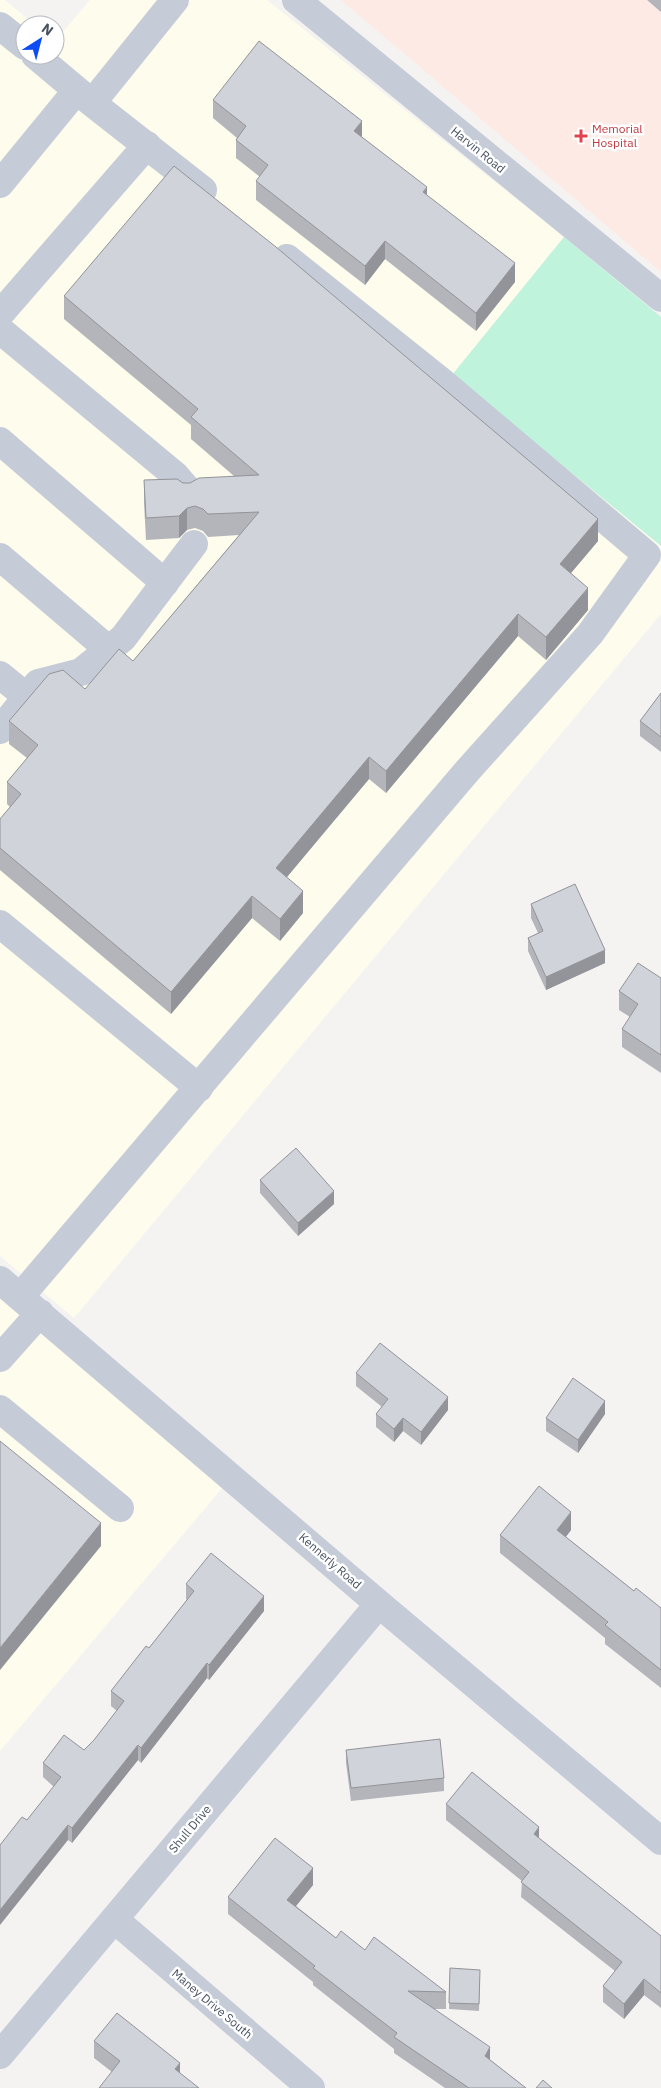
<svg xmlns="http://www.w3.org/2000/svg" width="661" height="2088" font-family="'IBM Plex Sans',sans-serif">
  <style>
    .commercial { fill: #fefced }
    .medical { fill: #fdeae4 }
    .green { fill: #c0f3dc }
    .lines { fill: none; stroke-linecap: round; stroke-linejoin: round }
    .minor { stroke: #c5ccd7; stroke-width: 28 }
    .wall { fill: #b4b5bb }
    .shaded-wall { fill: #929499 }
    .building { fill: #d1d3da; stroke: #929499 }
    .health-dot { fill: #e0444e; stroke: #fff; stroke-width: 2 }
    .labels { text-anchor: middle; stroke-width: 5; stroke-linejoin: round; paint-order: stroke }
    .health-label { font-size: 12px; fill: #be3a42; stroke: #fff; text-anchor: start }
    .street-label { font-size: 12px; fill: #485161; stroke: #fff }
  </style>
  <rect width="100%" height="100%" fill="#f5f3f2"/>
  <!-- commercial -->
  <path class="commercial" d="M 0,0 L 5,0 L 35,25 L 25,25 L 25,55 L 55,55 L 55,41 L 90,0 L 267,0 L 564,237 L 452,375 L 661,546 L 661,614 L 74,1318 L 0,1256 Z
    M 0,1295 L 224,1486 L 0,1751 Z"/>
  <!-- medical -->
  <path class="medical" d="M 341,0 L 661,0 L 661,272 Z"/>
  <!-- green -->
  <path class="green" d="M 564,237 L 661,317 L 661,546 L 452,375 Z"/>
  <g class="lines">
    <!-- minor -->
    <path class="minor" d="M 296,0 L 661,298
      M 0,26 L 25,46
      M 35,55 L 92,103 L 175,0
      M 92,103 L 203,190
      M 0,184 L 77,90
      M 0,314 L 147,145
      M 0,330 L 175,475 L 188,490
      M 0,441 L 165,583
      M 0,557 L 108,649
      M 0,675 L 27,697
      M 0,730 L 38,683 L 81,672 L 123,638 L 194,544
      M 0,924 L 199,1088
      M 0,1280 L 379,1604 L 661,1841
      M 20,1297 L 468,770 L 590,634 L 647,555 L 441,381 L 287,258
      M 0,1358 L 40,1313
      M 0,1409 L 120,1508
      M 114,1919 L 311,2088
      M 0,2055 L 379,1604"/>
  </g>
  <!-- wall -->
  <path class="wall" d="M 647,0 L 661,0 L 661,12 Z
    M 213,100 L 362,137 L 427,195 L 515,282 L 476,331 L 385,259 L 365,285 L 256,200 L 256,181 L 260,177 L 236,158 L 236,140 L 237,138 L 213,118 Z
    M 64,296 L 598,541 L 571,573 L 588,610 L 546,660 L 518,636 L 386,793 L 369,779 L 287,877 L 303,913 L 280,941 L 252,918 L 171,1014 L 0,870 L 0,819 L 10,807 L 7,804 L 7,782 L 27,758 L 9,744 L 9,721 L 85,689 L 133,661 L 239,535 L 208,537 L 203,531 L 195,528 L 187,530 L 179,538 L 146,540 L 144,503 L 144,480 L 190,483 L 234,476 L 191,439 L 191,425 L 64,319 Z
    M 661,693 L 661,752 L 640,736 L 640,721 Z
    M 531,904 L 605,963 L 546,990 L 528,951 L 528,938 L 538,933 L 531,918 Z
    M 661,978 L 661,1073 L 622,1047 L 622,1029 L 630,1017 L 619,1010 L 619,991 Z
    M 260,1180 L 334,1204 L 298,1236 L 260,1193 Z
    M 356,1373 L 448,1410 L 421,1445 L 403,1431 L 394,1442 L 376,1427 L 376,1414 L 382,1407 L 356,1386 Z
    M 605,1414 L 578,1453 L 546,1431 L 546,1418 Z
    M 571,1530 L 566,1537 L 634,1591 L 661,1608 L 661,1688 L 605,1644 L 605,1638 L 500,1553 L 500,1535 Z
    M 186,1584 L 264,1611 L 209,1680 L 207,1678 L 141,1763 L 138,1760 L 72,1843 L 68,1840 L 27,1820 L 54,1787 L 43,1777 L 43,1763 L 84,1750 L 94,1740 L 117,1711 L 111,1706 L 111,1691 L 149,1648 L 187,1600 L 186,1599 Z
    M 346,1750 L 444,1778 L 444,1791 L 351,1801 L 346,1763 Z
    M 446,1804 L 539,1839 L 661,1936 L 661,2008 L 644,1995 L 624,2019 L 603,2002 L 603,1986 L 615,1971 L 521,1897 L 522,1881 L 446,1820 Z
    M 313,1885 L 296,1906 L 336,1938 L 365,1950 L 446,1992 L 446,2009 L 434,2009 L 490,2060 L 526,2088 L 445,2088 L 394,2053 L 394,2049 L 313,1985 L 313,1982 L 228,1914 L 228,1897 Z
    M 450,1968 L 480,1977 L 479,2011 L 449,2009 Z
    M 94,2041 L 180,2063 L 112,2072 L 94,2058 Z"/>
  <!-- shaded-wall -->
  <path class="shaded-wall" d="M 362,121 L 362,140 L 354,131 Z
    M 427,187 L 427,206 L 423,192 Z
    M 385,241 L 385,259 L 365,285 L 365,266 Z
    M 515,263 L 515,282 L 476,331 L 476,313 Z
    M 187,508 L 187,530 L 179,538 L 179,516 Z
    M 598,519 L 598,541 L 560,586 L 560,564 Z
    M 588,588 L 588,610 L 546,660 L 546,637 Z
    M 518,614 L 518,636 L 386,793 L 386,771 Z
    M 369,757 L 369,779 L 276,890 L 276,868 Z
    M 303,891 L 303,913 L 280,941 L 280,919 Z
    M 252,896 L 252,918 L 171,1014 L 171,992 Z
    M 605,950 L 605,963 L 546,990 L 546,977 Z
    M 334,1191 L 334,1204 L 298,1236 L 298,1223 Z
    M 448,1397 L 448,1410 L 421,1445 L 421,1432 Z
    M 605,1401 L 605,1414 L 578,1453 L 578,1440 Z
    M 403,1418 L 403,1431 L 394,1442 L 394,1429 Z
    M 571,1512 L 571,1530 L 557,1548 L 557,1530 Z
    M 101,1523 L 101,1546 L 0,1670 L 0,1648 Z
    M 264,1596 L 264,1611 L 209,1680 L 209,1665 Z
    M 207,1663 L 207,1678 L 141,1763 L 141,1748 Z
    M 138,1745 L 138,1760 L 72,1843 L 72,1828 Z
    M 68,1825 L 68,1840 L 0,1925 L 0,1910 Z
    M 539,1827 L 539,1842 L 534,1834 Z
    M 313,1868 L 313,1885 L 287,1917 L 287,1900 Z
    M 644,1979 L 644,1995 L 624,2019 L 624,2004 Z
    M 490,2047 L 490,2064 L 485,2056 Z
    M 180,2063 L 180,2081 L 175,2069 Z"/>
  <!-- building -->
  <path class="building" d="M 259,41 L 362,121 L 354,131 L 427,187 L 423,192 L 515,263 L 476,313 L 385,241 L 365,266 L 256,181 L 268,165 L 236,140 L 246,126 L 213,100 Z
    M 174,166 L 276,247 L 598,519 L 560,564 L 588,588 L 546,637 L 518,614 L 386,771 L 369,757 L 276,868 L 303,891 L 280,919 L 252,896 L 171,992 L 0,848 L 0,819 L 21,794 L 7,782 L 38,745 L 9,721 L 49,674 L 63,670 L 85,689 L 119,649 L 133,661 L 259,512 L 208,514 L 203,509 L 195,506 L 187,508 L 179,516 L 146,518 L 144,480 L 177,479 L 183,483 L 190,483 L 199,478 L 259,475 L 191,417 L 198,409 L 64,296 Z
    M 661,693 L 661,737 L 640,721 Z
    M 575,884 L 605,950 L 546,977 L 528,938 L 543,931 L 531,904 Z
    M 638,963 L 661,978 L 661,1055 L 622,1029 L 638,1004 L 619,991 Z
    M 296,1148 L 334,1191 L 298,1223 L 260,1180 Z
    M 380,1343 L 448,1397 L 421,1432 L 403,1418 L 394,1429 L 376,1414 L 388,1399 L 356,1373 Z
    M 573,1378 L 605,1401 L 578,1440 L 546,1418 Z
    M 0,1441 L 101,1523 L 0,1648 Z
    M 539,1486 L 571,1512 L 557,1530 L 634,1591 L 636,1588 L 661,1608 L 661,1670 L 605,1625 L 608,1622 L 500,1535 Z
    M 211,1553 L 264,1596 L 209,1665 L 207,1663 L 141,1748 L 138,1745 L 72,1828 L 68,1825 L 0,1910 L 0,1845 L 22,1817 L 27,1820 L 61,1777 L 43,1763 L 64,1735 L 84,1750 L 94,1740 L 124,1701 L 111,1691 L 146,1646 L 149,1648 L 194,1591 L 186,1584 Z
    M 440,1739 L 444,1778 L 351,1788 L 346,1750 Z
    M 472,1772 L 539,1827 L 534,1834 L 661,1936 L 661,1993 L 644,1979 L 624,2004 L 603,1986 L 622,1962 L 521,1882 L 529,1872 L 446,1804 Z
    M 275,1838 L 313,1868 L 287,1900 L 336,1938 L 341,1931 L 365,1950 L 374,1937 L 446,1992 L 408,1991 L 490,2047 L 485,2056 L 526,2088 L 469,2088 L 394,2037 L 397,2033 L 313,1968 L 315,1966 L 228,1897 Z
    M 450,1968 L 480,1970 L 479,2004 L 449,2003 Z
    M 117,2013 L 180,2063 L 175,2069 L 199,2088 L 99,2088 L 120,2061 L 94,2041 Z
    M 543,2080 L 552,2088 L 536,2088 Z"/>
  <!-- markers -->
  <path class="health-dot" d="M578.5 128.5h5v5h5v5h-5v5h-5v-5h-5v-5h5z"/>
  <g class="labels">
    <!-- health labels -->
    <g class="health-label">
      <text x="592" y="133">Memorial<tspan x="592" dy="14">Hospital</tspan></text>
    </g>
    <!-- street labels -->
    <g class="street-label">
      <text transform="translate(478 150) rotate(39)" y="4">Harvin Road</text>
      <text transform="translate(330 1561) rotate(41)" y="4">Kennerly Road</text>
      <text transform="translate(190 1829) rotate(-50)" y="4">Shull Drive</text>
      <text transform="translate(212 2004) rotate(40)" y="4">Maney Drive South</text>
    </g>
  </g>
  <!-- north arrow -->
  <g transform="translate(40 40) rotate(36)"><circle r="24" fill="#ffffff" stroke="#b6b9c0"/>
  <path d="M0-4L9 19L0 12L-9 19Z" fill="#0e4cf3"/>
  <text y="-8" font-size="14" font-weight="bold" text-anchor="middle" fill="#485161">N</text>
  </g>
</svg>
